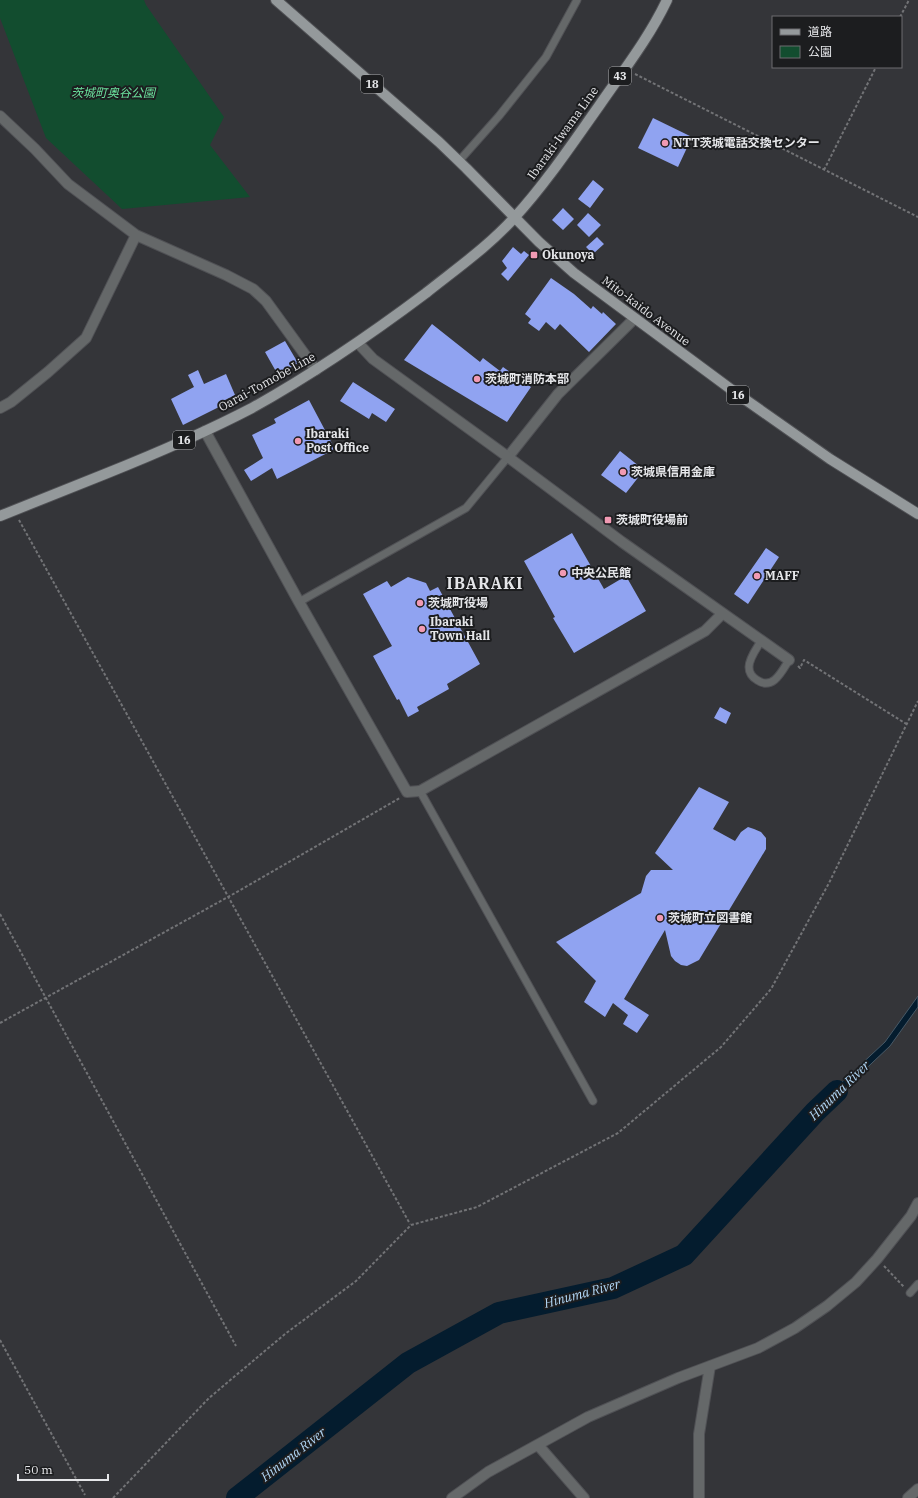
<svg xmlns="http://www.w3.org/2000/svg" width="918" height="1498" font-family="'IBM Plex Serif','Noto Sans JP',serif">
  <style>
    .green { fill: #124d2f }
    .water { fill: #041c2e; stroke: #485966 }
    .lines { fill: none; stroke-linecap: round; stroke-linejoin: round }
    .river { stroke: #041c2e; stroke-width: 22 }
    .building { fill: #90a3f1 }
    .service-casing { stroke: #505155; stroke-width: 9 }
    .minor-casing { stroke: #505155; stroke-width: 12 }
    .tertiary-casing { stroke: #505155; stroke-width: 12 }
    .primary-casing { stroke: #505155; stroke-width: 12 }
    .path { stroke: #727376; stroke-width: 2; stroke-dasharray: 3 2; stroke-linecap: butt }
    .service { stroke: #656869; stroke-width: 7 }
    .minor { stroke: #656869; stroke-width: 10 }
    .tertiary { stroke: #656869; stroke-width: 10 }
    .primary { stroke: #94999b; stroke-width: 10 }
    .poi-dot { fill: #f19ab3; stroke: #1c1d1f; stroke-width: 1.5 }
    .labels { text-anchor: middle; stroke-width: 4; stroke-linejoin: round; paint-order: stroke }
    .shield { fill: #1c1d1f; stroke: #a9aaac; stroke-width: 1 }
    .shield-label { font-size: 11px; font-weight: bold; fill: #e5e6e9 }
    .park-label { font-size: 12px; font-style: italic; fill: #6be29e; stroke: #1c1d1f }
    .street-label { font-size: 12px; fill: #e5e6e9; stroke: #1c1d1f }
    .poi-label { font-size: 12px; font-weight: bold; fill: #e5e6e9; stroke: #1c1d1f; text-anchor: start }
    .water-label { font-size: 13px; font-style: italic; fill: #b2d7f6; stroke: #1c1d1f }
    .district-label { font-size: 16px; font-weight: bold; letter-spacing: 1px; fill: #e5e6e9; stroke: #1c1d1f }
  </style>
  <rect width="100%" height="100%" fill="#343539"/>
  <!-- green -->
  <path class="green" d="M 0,0 L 144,0 L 146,5 L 224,117 L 210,145 L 250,197 L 122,209 L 46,138 L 0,18 Z"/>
  <!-- water -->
  <path class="water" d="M 918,996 L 918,1007 L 890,1046 L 818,1114 L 813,1109 L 885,1042 Z"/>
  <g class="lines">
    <!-- river -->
    <path class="river" d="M 237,1498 L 408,1363 L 499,1313 L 613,1288 L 684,1255 L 815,1112 L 837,1091"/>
  </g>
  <!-- building -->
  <path class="building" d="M 653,118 L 692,137 L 678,167 L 638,148 Z
    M 593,180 L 604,189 L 590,208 L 578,199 Z
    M 563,208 L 574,219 L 563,230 L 552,220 Z
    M 588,213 L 601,225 L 589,237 L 577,225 Z
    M 597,237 L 604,244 L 593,254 L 586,247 Z
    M 513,247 L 521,254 L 524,251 L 529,255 L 508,281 L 501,274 L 507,268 L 502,261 Z
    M 551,278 L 574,294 L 591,309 L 593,306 L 602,314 L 603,312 L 616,324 L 589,352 L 560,324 L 555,330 L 546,322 L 539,331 L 528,323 L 531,319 L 525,314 Z
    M 432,324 L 480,362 L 483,358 L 500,371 L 503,367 L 531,387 L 507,422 L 404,360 Z
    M 285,341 L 298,363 L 278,375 L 265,352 Z
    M 198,370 L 204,384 L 226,374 L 235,395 L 221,402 L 223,405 L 183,425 L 171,399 L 194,387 L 188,375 Z
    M 353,382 L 395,409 L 386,422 L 372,413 L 369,419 L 340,401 Z
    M 309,400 L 335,449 L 277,479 L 272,468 L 251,481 L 244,470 L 263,458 L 252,435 L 276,423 L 274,419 Z
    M 620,451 L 644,470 L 626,493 L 601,475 Z
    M 572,533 L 604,589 L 626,576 L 646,611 L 574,653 L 553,618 L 555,617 L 524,561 Z
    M 766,548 L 779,557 L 748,604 L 734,594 Z
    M 408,577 L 426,583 L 430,591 L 438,587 L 480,664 L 447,684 L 449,689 L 417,707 L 419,711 L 408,717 L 399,699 L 397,700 L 373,656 L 392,646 L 363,594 L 387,581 L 391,587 Z
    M 720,707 L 731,713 L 726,724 L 714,718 Z
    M 699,787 L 729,802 L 713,829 L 735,841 L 741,832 L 748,827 L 754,829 L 761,832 L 766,838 L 766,849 L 699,960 L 687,966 L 681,965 L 675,961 L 671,956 L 665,930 L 624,999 L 649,1015 L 637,1033 L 623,1024 L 628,1015 L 613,1003 L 605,1017 L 584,1002 L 596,981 L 556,942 L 641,893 L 646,876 L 651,870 L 673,870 L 655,853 Z"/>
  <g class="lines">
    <defs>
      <path id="service" d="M 459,161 L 499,116 L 546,57 L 577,0
        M 299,602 L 466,508 L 508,457
        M 761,641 C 757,648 749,658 749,667 C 749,672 752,677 757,680 C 773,691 782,671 789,660
        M 420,791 L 593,1101
        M 910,1293 L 918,1284"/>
      <path id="minor" d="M 0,116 L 35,149 L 68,184 L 136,235 L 226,275 L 253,289 L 266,301 L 316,370
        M 0,408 L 11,402 L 48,372 L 86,338 L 136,235
        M 205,431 L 299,602 L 407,792 L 420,791
        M 508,457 L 558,394 L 634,319
        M 538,1445 L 584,1498
        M 452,1498 L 488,1472 L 588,1417 L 678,1378 L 758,1348 L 795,1328 L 827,1306 L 856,1282 L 877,1259 L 911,1216 L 918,1203
        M 699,1498 L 699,1434 L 710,1366
        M 908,1498 L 918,1489"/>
      <path id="tertiary" d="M 358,343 L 373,359 L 508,457 L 622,542 L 789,660
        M 420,791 L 705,631 L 722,614"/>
      <path id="primary" d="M 276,0 L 439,142 L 466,168 L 539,242 L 574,273 L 736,393 L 830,459 L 918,514
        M 0,516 C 35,502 70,488 105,474 C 155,454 204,433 252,408 C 313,374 370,335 426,293 C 456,269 489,246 515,217 C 546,183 572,144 599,106 C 623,71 649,38 667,0"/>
    </defs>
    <!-- service casing -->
    <use href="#service" class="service-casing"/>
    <!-- minor casing -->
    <use href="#minor" class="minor-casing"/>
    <!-- tertiary casing -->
    <use href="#tertiary" class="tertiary-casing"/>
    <!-- primary casing -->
    <use href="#primary" class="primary-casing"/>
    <!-- path -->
    <path class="path" d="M 900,17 L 909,0
      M 635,74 L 918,217
      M 824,170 L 876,67
      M 19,520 L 410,1224
      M 798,666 L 800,668 L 804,660 L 908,725
      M 0,914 L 236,1346
      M 0,1023 L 228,897 L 400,798
      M 884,1266 L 904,1287
      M 0,1340 L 85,1495
      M 113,1498 L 209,1398 L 285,1334 L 356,1281 L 411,1225 L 477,1207 L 618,1133 L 721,1047 L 771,989 L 829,883 L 918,701"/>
    <!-- service -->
    <use href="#service" class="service"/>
    <!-- minor -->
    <use href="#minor" class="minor"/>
    <!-- tertiary -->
    <use href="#tertiary" class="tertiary"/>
    <!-- primary -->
    <use href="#primary" class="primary"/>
  </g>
  <!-- markers -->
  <g class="poi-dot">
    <circle cx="665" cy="143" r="4"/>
    <rect x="530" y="251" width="8" height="8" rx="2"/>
    <circle cx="477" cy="379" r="4"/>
    <circle cx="298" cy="441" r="4"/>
    <circle cx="623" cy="472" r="4"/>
    <rect x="604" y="516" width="8" height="8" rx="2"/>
    <circle cx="563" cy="573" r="4"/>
    <circle cx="757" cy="576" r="4"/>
    <circle cx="420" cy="603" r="4"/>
    <circle cx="422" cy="629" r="4"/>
    <circle cx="660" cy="918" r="4"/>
  </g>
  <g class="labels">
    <!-- shield labels -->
    <g class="shield">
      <rect x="609" y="67" width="22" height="18" rx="3"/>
      <rect x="361" y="75" width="22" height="18" rx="3"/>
      <rect x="727" y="386" width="22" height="18" rx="3"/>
      <rect x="173" y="431" width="22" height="18" rx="3"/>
    </g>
    <g class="shield-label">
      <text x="620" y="80">43</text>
      <text x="372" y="88">18</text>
      <text x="738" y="399">16</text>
      <text x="184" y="444">16</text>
    </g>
    <!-- park labels -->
    <g class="park-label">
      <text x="113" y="97">茨城町奥谷公園</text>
    </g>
    <!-- street labels -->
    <g class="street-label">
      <text transform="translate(563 133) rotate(-54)" y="4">Ibaraki-Iwama Line</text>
      <text transform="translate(646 311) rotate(37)" y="4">Mito-kaido Avenue</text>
      <text transform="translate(267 382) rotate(-29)" y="4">Oarai-Tomobe Line</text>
    </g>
    <!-- poi labels -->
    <g class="poi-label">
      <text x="673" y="147">NTT茨城電話交換センター</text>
      <text x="542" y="259">Okunoya</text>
      <text x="485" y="383">茨城町消防本部</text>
      <text x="306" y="438">Ibaraki<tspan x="306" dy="14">Post Office</tspan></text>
      <text x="631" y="476">茨城県信用金庫</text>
      <text x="616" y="524">茨城町役場前</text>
      <text x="571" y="577">中央公民館</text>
      <text x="765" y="580">MAFF</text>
      <text x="428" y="607">茨城町役場</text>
      <text x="430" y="626">Ibaraki<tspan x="430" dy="14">Town Hall</tspan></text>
      <text x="668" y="922">茨城町立図書館</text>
    </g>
    <!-- water labels -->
    <g class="water-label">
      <text transform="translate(839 1090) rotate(-44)" y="5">Hinuma River</text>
      <text transform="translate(582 1293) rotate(-15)" y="5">Hinuma River</text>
      <text transform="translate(293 1454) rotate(-38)" y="5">Hinuma River</text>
    </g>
    <!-- district labels -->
    <g class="district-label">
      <text x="485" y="589">IBARAKI</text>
    </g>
  </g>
  <!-- legend -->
  <rect x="772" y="16" width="130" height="52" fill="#1c1d1f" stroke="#6c6d70"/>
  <rect x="780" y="29" width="20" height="6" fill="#94999b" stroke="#6c6d70"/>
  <text x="808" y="36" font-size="12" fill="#e5e6e9">道路</text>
  <rect x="780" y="46" width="20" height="12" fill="#124d2f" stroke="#6c6d70"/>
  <text x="808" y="56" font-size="12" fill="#e5e6e9">公園</text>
  <!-- scale -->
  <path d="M18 1474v6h90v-6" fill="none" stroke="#e5e6e9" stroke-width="2"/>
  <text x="24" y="1474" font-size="12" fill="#e5e6e9" stroke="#1c1d1f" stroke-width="3" paint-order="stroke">50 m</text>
</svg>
